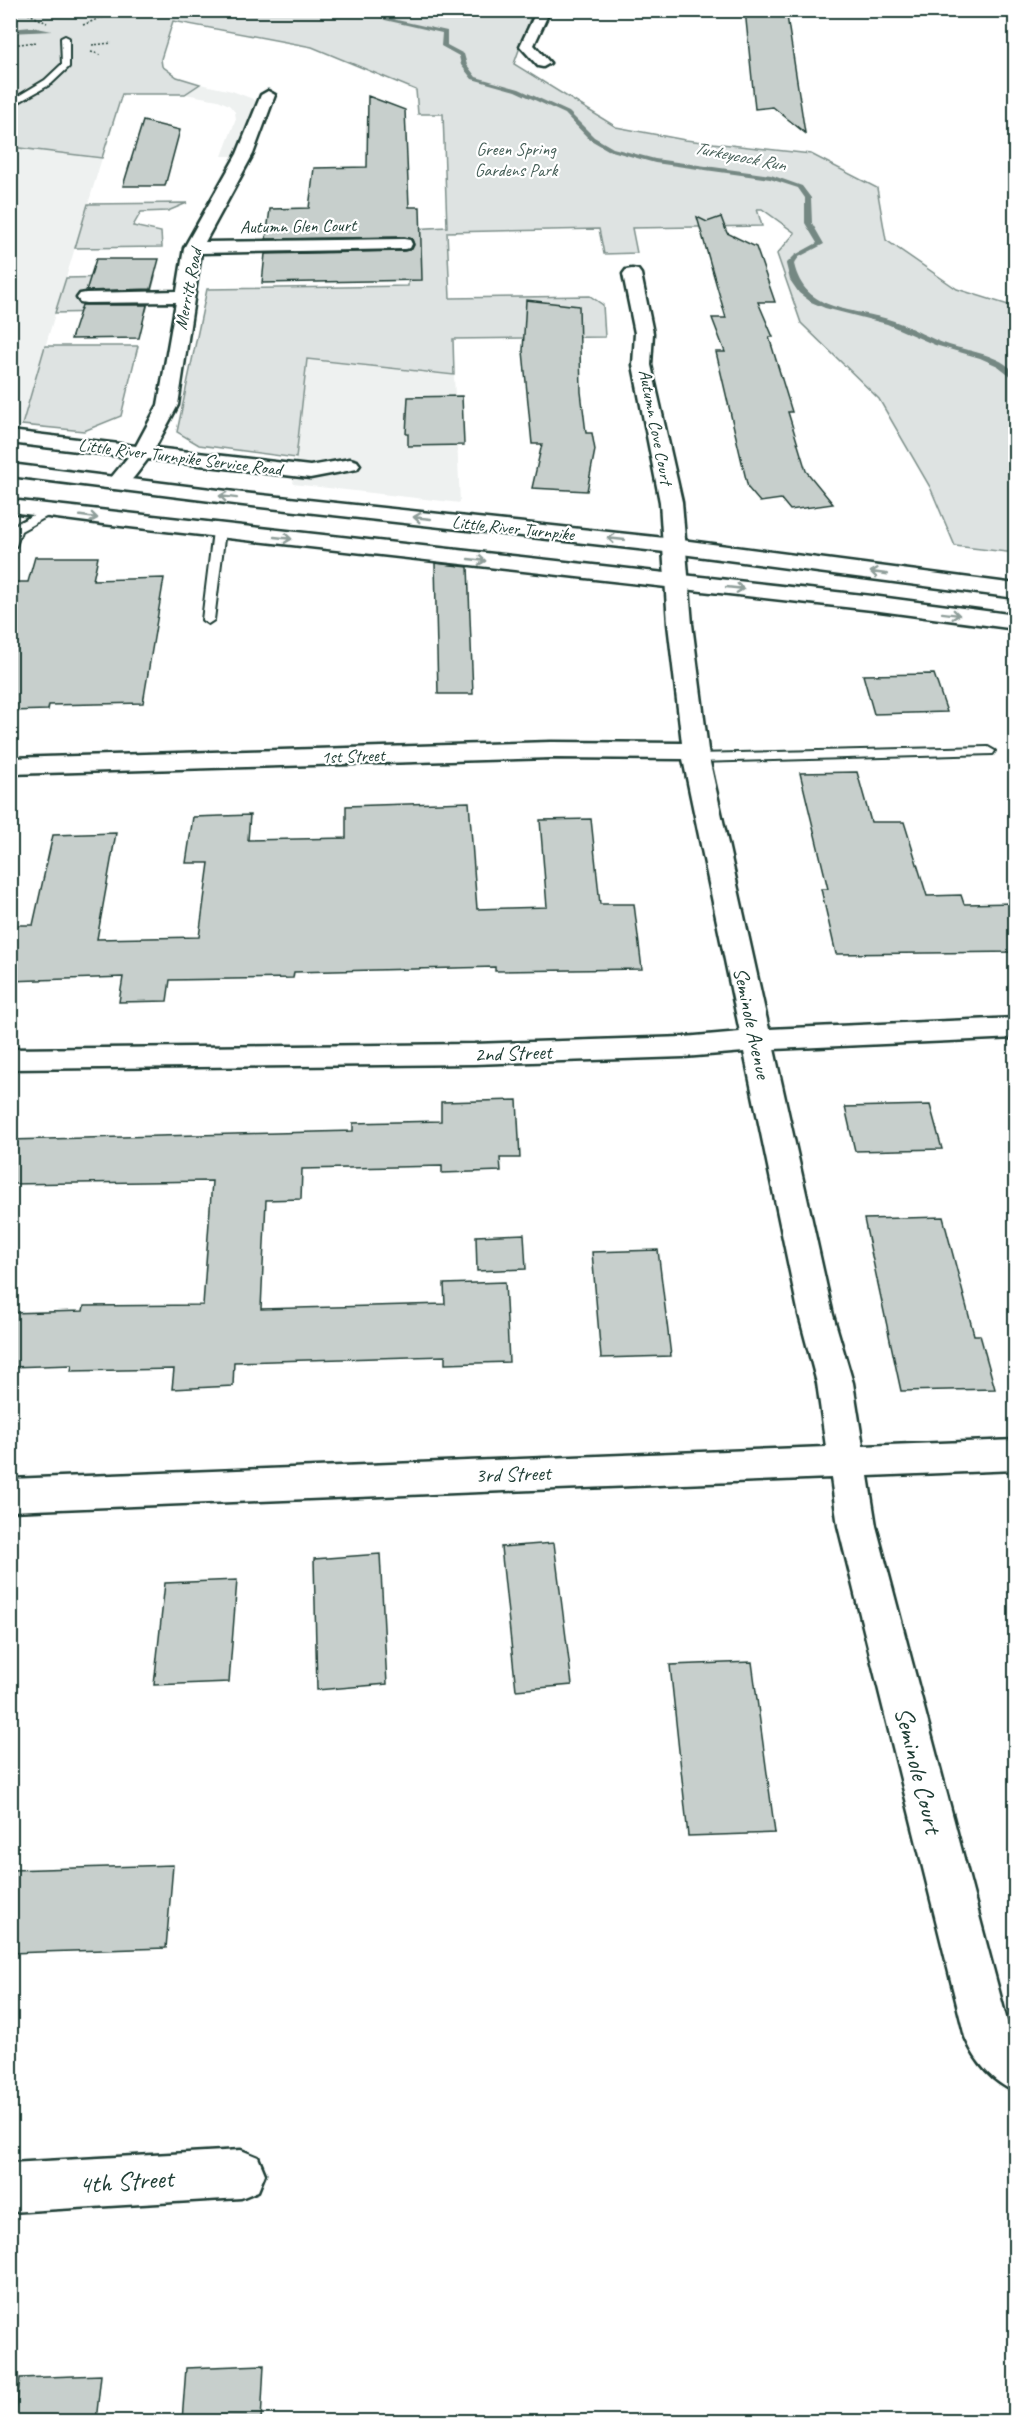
<svg xmlns="http://www.w3.org/2000/svg" width="1026" height="2432" font-family="Caveat,sans-serif">
  <style>
    .built { fill: #eef1f0 }
    .green { fill: #dee3e2; stroke: #7e908b; stroke-width: 1.5 }
    .lines { fill: none; stroke-linecap: round; stroke-linejoin: round }
    .stream { fill: #758883; fill-rule: evenodd }
    .building { fill: #c7cfcc; stroke: #1f3d34; stroke-width: 1.5 }
    .lane-casing { stroke: #1f3d34; stroke-width: 4 }
    .street-casing { stroke: #1f3d34; stroke-width: 5 }
    .primary-casing { stroke: #1f3d34; stroke-width: 5 }
    .path { stroke: #1f3d34; stroke-width: 1.5; stroke-dasharray: 2 2; stroke-linecap: butt }
    .lane { fill: #fff; fill-rule: evenodd }
    .street { fill: #fff; fill-rule: evenodd }
    .primary { fill: #fff; fill-rule: evenodd }
    .oneway { stroke: #8f9e9a }
    .labels { text-anchor: middle; stroke-width: 4.5; stroke-linejoin: round; paint-order: stroke }
    .far-park-label { font-size: 18px; fill: #455e57; stroke: #fff }
    .far-water-label { font-size: 18px; font-style: italic; fill: #4a625b; stroke: #fff }
    .far-street-label { font-size: 18px; fill: #1f3d34; stroke: #fff }
    .street-label { font-size: 21px; fill: #1f3d34; stroke: #fff }
    .near-street-label { font-size: 26px; fill: #1f3d34; stroke: #fff }
  </style>
  <rect width="100%" height="100%" fill="#fff"/>
  <filter id="ink" filterUnits="userSpaceOnUse"><feTurbulence type="fractalNoise" baseFrequency=".0167" numOctaves="2"/><feDisplacementMap in="SourceGraphic" scale="12" xChannelSelector="R" yChannelSelector="G"/><feConvolveMatrix kernelMatrix="1 2 1 2 8 2 1 2 1" color-interpolation-filters="sRGB"/></filter>
  <g filter="url(#ink)">
    <!-- built -->
    <path class="built" d="M 200,84 L 232,91 L 253,99 L 260,104 L 266,119 L 253,155 L 234,190 L 213,190 L 232,156 L 222,156 L 236,119 L 235,112 L 229,105 L 218,100 L 185,94 Z
      M 11,147 L 102,158 L 21,427 L 11,426 Z
      M 307,359 L 454,375 L 460,503 L 293,484 Z"/>
    <!-- green -->
    <path class="green" d="M 454,10 L 532,13 L 514,64 L 616,127 L 685,140 L 811,154 L 877,188 L 886,240 L 957,289 L 1015,307 L 1015,553 L 955,546 L 930,487 L 879,399 L 801,323 L 777,254 L 795,233 L 762,209 L 757,209 L 762,226 L 632,228 L 637,253 L 604,254 L 599,229 L 447,232 L 450,298 L 590,296 L 603,305 L 605,337 L 453,339 L 454,375 L 307,359 L 296,458 L 199,445 L 177,432 L 207,289 L 408,286 L 411,229 L 447,227 L 443,114 L 418,114 L 416,90 L 312,47 L 173,21 L 161,59 L 162,66 L 177,77 L 200,84 L 185,94 L 122,94 L 102,158 L 11,147 L 11,11 Z
      M 187,203 L 168,211 L 141,212 L 133,226 L 161,232 L 162,247 L 75,248 L 88,204 Z
      M 155,276 L 146,311 L 55,313 L 66,278 Z
      M 45,346 L 138,346 L 121,416 L 84,431 L 22,425 Z"/>
    <g class="lines">
      <!-- stream -->
      <path class="stream" d="M 367,10 L 374,10 L 397,20 L 447,31 L 447,45 L 464,54 L 467,65 L 476,77 L 519,89 L 569,112 L 594,137 L 613,148 L 655,159 L 771,175 L 802,186 L 811,198 L 812,223 L 824,244 L 799,257 L 794,264 C 805,314 854,307 894,321 C 913,328 930,339 949,345 C 972,352 998,354 1016,373 L 1016,380 L 998,366 L 980,358 L 935,345 L 887,324 L 825,308 L 811,302 L 799,293 L 790,280 L 786,264 L 795,255 L 817,243 L 805,223 L 805,198 L 798,188 L 770,179 L 655,163 L 608,150 L 589,139 L 565,114 L 515,91 L 472,79 L 461,65 L 459,56 L 441,46 L 442,33 L 385,20 Z
        M 32,27 L 52,31 L 10,33 L 10,29 Z"/>
    </g>
    <!-- building -->
    <path class="building" d="M 745,10 L 787,16 L 805,133 L 773,107 L 755,109 Z
      M 368,96 L 405,110 L 409,207 L 420,207 L 422,280 L 262,283 L 265,254 L 404,251 L 412,249 L 414,245 L 412,239 L 404,237 L 266,239 L 270,209 L 309,208 L 314,168 L 367,167 Z
      M 143,121 L 180,130 L 165,186 L 123,186 Z
      M 697,217 L 707,222 L 721,217 L 727,233 L 756,247 L 775,302 L 758,302 L 773,337 L 769,337 L 792,412 L 788,412 L 806,471 L 833,504 L 790,510 L 781,499 L 760,502 L 748,488 L 716,352 L 725,352 L 712,318 L 726,318 Z
      M 96,259 L 159,259 L 151,289 L 86,291 Z
      M 526,300 L 579,306 L 581,392 L 586,433 L 592,433 L 595,450 L 587,491 L 532,488 L 542,444 L 532,444 L 523,351 Z
      M 82,305 L 147,305 L 139,338 L 71,339 Z
      M 462,396 L 464,445 L 408,446 L 408,434 L 406,434 L 408,397 Z
      M 35,557 L 98,557 L 93,580 L 164,578 L 143,703 L 49,705 L 48,710 L 10,711 L 10,582 L 28,582 Z
      M 435,563 L 468,567 L 473,694 L 438,694 Z
      M 934,674 L 947,712 L 874,714 L 863,675 Z
      M 857,772 L 871,822 L 904,822 L 927,896 L 961,895 L 964,904 L 1016,903 L 1016,952 L 836,954 L 821,889 L 828,889 L 800,773 Z
      M 469,802 L 477,909 L 547,907 L 540,820 L 591,819 L 600,904 L 634,904 L 642,969 L 495,971 L 495,967 L 294,972 L 293,978 L 170,980 L 167,1001 L 119,1002 L 123,977 L 10,981 L 10,925 L 33,925 L 53,835 L 116,833 L 97,939 L 199,937 L 209,863 L 186,863 L 193,817 L 250,815 L 248,840 L 346,838 L 346,806 Z
      M 517,1100 L 520,1158 L 500,1158 L 501,1171 L 442,1173 L 442,1166 L 302,1169 L 301,1199 L 266,1200 L 261,1309 L 445,1304 L 444,1284 L 505,1282 L 509,1362 L 445,1364 L 445,1356 L 234,1362 L 233,1386 L 172,1389 L 174,1369 L 71,1371 L 72,1365 L 10,1367 L 10,1313 L 83,1311 L 84,1306 L 203,1305 L 212,1181 L 10,1184 L 10,1140 L 353,1131 L 353,1123 L 441,1121 L 441,1102 Z
      M 930,1105 L 942,1149 L 855,1151 L 845,1107 Z
      M 943,1217 L 974,1335 L 980,1335 L 995,1389 L 901,1391 L 864,1219 Z
      M 524,1234 L 526,1269 L 477,1271 L 476,1236 Z
      M 658,1250 L 671,1356 L 601,1358 L 592,1252 Z
      M 554,1543 L 572,1685 L 516,1690 L 501,1547 Z
      M 380,1554 L 387,1684 L 317,1690 L 314,1559 Z
      M 237,1580 L 229,1682 L 154,1685 L 165,1583 Z
      M 752,1662 L 775,1833 L 688,1836 L 670,1665 Z
      M 173,1865 L 166,1948 L 10,1953 L 10,1870 Z
      M 264,2365 L 261,2421 L 182,2421 L 186,2368 Z
      M 101,2375 L 96,2421 L 15,2421 L 20,2378 Z"/>
    <g class="lines">
      <defs>
        <path id="lane" d="M 65,36 L 69,38 L 69,67 L 51,84 L 10,107 L 10,101 L 45,80 L 62,64 L 61,38 Z
          M 49,507 L 55,511 L 53,513 L 21,531 L 16,546 L 10,549 L 12,526 Z
          M 219,527 L 225,531 L 214,620 L 208,624 L 202,620 L 213,531 Z
          M 988,747 L 995,751 L 993,754 L 696,762 L 689,758 L 696,754 Z"/>
        <path id="street" d="M 537,10 L 550,10 L 534,45 L 550,63 L 543,67 L 538,66 L 520,46 Z
          M 268,91 L 275,95 L 253,154 L 205,242 L 404,239 L 410,240 L 412,244 L 410,248 L 404,249 L 201,253 L 178,405 L 155,448 L 310,466 L 350,459 L 357,461 L 360,465 L 357,469 L 310,478 L 148,459 C 137,472 127,493 109,488 L 106,484 L 128,457 L 10,443 L 10,431 L 136,446 L 158,405 L 176,302 L 86,303 L 80,302 L 77,298 L 80,294 L 86,293 L 177,291 L 184,248 L 237,154 L 261,95 Z
          M 632,269 L 638,270 L 641,274 L 653,333 L 651,365 L 682,502 L 692,624 L 709,758 L 769,1029 L 1016,1018 L 1016,1038 L 774,1049 L 833,1315 L 853,1383 L 863,1446 L 1016,1440 L 1016,1470 L 868,1476 L 876,1526 L 1008,2025 L 1016,2033 L 1016,2092 C 992,2082 975,2061 965,2037 L 838,1526 L 831,1478 L 10,1511 L 10,1479 L 826,1447 L 817,1383 L 799,1315 L 744,1052 L 684,1057 L 474,1064 L 10,1069 L 10,1049 L 474,1044 L 684,1037 L 740,1032 L 683,759 L 551,758 L 10,774 L 10,758 L 551,742 L 682,743 L 668,624 L 660,502 L 633,365 L 635,333 L 623,274 L 626,270 Z
          M 241,2150 L 258,2157 L 265,2174 L 258,2191 L 241,2198 L 10,2212 L 10,2163 Z"/>
        <path id="primary" d="M 10,464 L 243,493 L 674,539 L 1016,584 L 1016,598 L 674,553 L 243,505 L 10,476 Z
          M 10,500 L 872,596 L 1016,615 L 1016,629 L 872,610 L 103,524 L 10,512 Z"/>
      </defs>
      <!-- lane casing -->
      <use href="#lane" class="lane-casing"/>
      <!-- street casing -->
      <use href="#street" class="street-casing"/>
      <!-- primary casing -->
      <use href="#primary" class="primary-casing"/>
      <!-- path -->
      <path class="path" d="M 21,10 L 47,23
        M 83,25 L 100,18 L 144,10
        M 10,45 L 37,42
        M 92,45 L 112,43
        M 91,52 L 102,55"/>
      <!-- lane -->
      <use href="#lane" class="lane"/>
      <!-- street -->
      <use href="#street" class="street"/>
      <!-- primary -->
      <use href="#primary" class="primary"/>
    </g>
    <!-- one-way arrows -->
    <defs><path id="oneway-shaft" d="M-6 0H5M1.5-3L5.5 0L1.5 3" fill="none" stroke-width="1.6" stroke-linecap="round" stroke-linejoin="round" transform="scale(1.5)"/></defs>
    <g class="oneway">
      <use href="#oneway-shaft" transform="translate(228 497) rotate(-173)"/>
      <use href="#oneway-shaft" transform="translate(89 517) rotate(8)"/>
      <use href="#oneway-shaft" transform="translate(422 518) rotate(-174)"/>
      <use href="#oneway-shaft" transform="translate(283 538) rotate(6)"/>
      <use href="#oneway-shaft" transform="translate(616 539) rotate(-174)"/>
      <use href="#oneway-shaft" transform="translate(477 560) rotate(6)"/>
      <use href="#oneway-shaft" transform="translate(879 573) rotate(-172)"/>
      <use href="#oneway-shaft" transform="translate(735 588) rotate(6)"/>
      <use href="#oneway-shaft" transform="translate(951 614) rotate(7)"/>
    </g>
  </g>
  <g class="labels">
    <!-- far-park labels -->
    <g class="far-park-label">
      <text x="516" y="155">Green Spring<tspan x="516" dy="21">Gardens Park</tspan></text>
    </g>
    <!-- far-water labels -->
    <g class="far-water-label">
      <text transform="translate(740 156) rotate(11)" y="6">Turkeycock Run</text>
    </g>
    <!-- far-street labels -->
    <g class="far-street-label">
      <text transform="translate(298 226) rotate(-1)" y="6">Autumn Glen Court</text>
      <text transform="translate(188 289) rotate(-79)" y="6">Merritt Road</text>
      <text transform="translate(656 427) rotate(79)" y="6">Autumn Cove Court</text>
      <text transform="translate(180 457) rotate(7)" y="6">Little River Turnpike Service Road</text>
      <text transform="translate(513 528) rotate(6)" y="6">Little River Turnpike</text>
      <text transform="translate(353 756) rotate(-2)" y="6">1st Street</text>
    </g>
    <!-- street labels -->
    <g class="street-label">
      <text transform="translate(752 1023) rotate(78)" y="7">Seminole Avenue</text>
      <text transform="translate(513 1053) rotate(-2)" y="7">2nd Street</text>
      <text transform="translate(513 1474) rotate(-2)" y="7">3rd Street</text>
    </g>
    <!-- near-street labels -->
    <g class="near-street-label">
      <text transform="translate(919 1770) rotate(76)" y="9">Seminole Court</text>
      <text transform="translate(126 2181) rotate(-4)" y="9">4th Street</text>
    </g>
  </g>
  <!-- margin -->
  <rect width="1026" height="2432" fill="none" stroke="#fff" stroke-width="36"/>
  <rect x="18" y="18" width="990" height="2396" fill="none" stroke="#1f3d34" stroke-width="2" filter="url(#ink)"/>
</svg>
